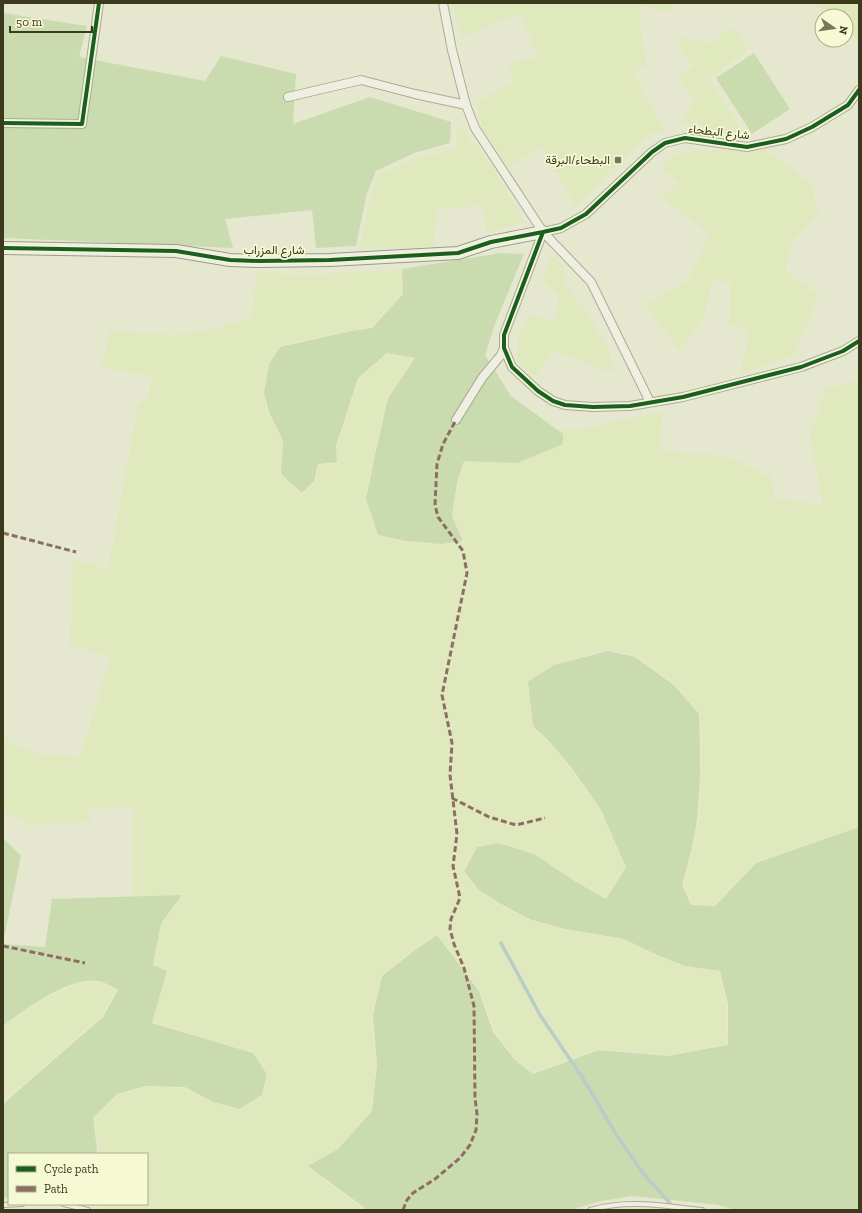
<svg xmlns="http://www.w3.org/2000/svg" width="862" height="1213" font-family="'Zilla Slab',Vazirmatn,serif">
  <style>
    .farmland { fill: #e0e8be }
    .green { fill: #cadbaf }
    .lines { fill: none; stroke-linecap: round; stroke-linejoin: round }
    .stream { stroke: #b9cdc8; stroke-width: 3.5 }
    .lane-casing { stroke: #abac97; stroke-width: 6 }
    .street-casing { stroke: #abac97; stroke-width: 10 }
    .secondary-casing { stroke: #9b9c86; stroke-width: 14 }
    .lane { stroke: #eeefe1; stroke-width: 4 }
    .street { stroke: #eeefe1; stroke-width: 8 }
    .secondary { stroke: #eeefe1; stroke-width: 12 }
    .quiet { stroke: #8d6e63; stroke-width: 3; stroke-dasharray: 6 3; stroke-linecap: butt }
    .cycleway-casing { stroke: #f5f9d4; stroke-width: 6 }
    .cycleway { stroke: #1b5e20; stroke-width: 4 }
    .poi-dot { fill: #78765b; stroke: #f5f9d4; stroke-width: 1.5 }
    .labels { text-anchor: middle; stroke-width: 3.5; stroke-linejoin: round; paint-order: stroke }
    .street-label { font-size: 12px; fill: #3d391d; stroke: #f5f9d4 }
    .poi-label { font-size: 12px; fill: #3d391d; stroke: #f5f9d4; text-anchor: end }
  </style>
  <rect width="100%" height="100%" fill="#e5e8ce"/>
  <!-- farmland -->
  <path class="farmland" d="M 453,3 L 673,3 L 672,12 L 638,5 L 646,65 L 633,73 L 664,130 L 645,137 L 607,174 L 576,207 L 541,146 L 507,169 L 481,125 L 477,102 L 515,81 L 508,64 L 537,57 L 521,13 L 461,37 Z
    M 812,3 L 859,3 L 859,41 L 846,29 L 846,16 L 831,16 L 820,7 Z
    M 725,30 L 736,31 L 748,49 L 709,80 L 743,131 L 733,133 L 681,122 L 695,100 L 678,77 L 694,66 L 679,47 L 682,37 L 713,44 Z
    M 456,123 L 492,166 L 524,221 L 486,233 L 484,205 L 436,210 L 434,246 L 360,249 L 367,211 L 379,174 L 412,160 L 456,148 Z
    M 700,150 L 766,150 L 812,184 L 818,214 L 794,240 L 785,271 L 819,295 L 793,356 L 740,374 L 750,330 L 729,324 L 731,283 L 713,279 L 703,319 L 679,350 L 645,305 L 688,280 L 710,234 L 662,198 L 679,182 L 661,169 L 672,155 Z
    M 551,256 L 562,262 L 565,283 L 585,311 L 608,347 L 614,373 L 553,351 L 534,377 L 516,361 L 519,337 L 529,315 L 555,321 L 559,297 L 542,279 Z
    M 400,270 L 402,293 L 371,326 L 351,330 L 279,345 L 268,363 L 263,393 L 267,412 L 282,441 L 280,474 L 302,495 L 316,481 L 319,465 L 338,464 L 337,446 L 359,379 L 388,354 L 413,359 L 387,397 L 374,454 L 365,499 L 377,536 L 406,542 L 441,545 L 465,542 L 453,516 L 458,483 L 468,452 L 550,429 L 579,429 L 662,412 L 660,451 L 726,456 L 771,477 L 775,498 L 823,505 L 810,434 L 826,388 L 857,381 L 859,383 L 859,826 L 755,862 L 714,905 L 692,904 L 684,885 L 692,852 L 699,820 L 701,779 L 702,746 L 700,713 L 676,685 L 636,656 L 608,649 L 554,664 L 527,682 L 532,727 L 548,742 L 570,768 L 599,808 L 625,868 L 605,897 L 574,879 L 534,853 L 500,842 L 476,846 L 462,871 L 478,890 L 498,904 L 531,921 L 565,930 L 624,940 L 653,954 L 685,967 L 719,972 L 726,1004 L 727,1044 L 667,1055 L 599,1048 L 533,1072 L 516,1059 L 495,1031 L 480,990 L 437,933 L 414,949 L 381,975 L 371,1015 L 376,1064 L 371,1110 L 337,1149 L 306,1166 L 364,1210 L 109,1210 L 90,1204 L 147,1204 L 147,1154 L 98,1154 L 99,1149 L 94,1118 L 118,1096 L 146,1087 L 185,1088 L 212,1103 L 240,1110 L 263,1096 L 268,1074 L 253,1052 L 153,1022 L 168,970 L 154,964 L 162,925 L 184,894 L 133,896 L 133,807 L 89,809 L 90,822 L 32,825 L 3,810 L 3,740 L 39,754 L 80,757 L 111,657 L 70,645 L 73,559 L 108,569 L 139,402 L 146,403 L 153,377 L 102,367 L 110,331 L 175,335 L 207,331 L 252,317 L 257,273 L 317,274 Z
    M 98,982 L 115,991 L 101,1016 L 3,1102 L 3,1028 L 33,1005 L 79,983 Z"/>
  <!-- green -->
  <path class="green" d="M 3,13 L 87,26 L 79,57 L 205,81 L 221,56 L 296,74 L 293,124 L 370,97 L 451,122 L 450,143 L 414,153 L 376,171 L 367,193 L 356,246 L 316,248 L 312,210 L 225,219 L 233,248 L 3,238 Z
    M 754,53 L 790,109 L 752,134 L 716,78 Z
    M 501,253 L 524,254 L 495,324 L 485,355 L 511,396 L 563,434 L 563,444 L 517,463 L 464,461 L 457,483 L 452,516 L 463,541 L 441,544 L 406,541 L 378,535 L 366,499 L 375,455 L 388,398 L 415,358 L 387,353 L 358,378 L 336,446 L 337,462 L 318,464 L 314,481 L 302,493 L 281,474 L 283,441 L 269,412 L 264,393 L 269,364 L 280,347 L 351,331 L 372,328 L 403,294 L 402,269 Z
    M 608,651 L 635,657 L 675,686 L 699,714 L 700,746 L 700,779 L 697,820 L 691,852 L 682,885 L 691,905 L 715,906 L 756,863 L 859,827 L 859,1210 L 735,1210 L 719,1205 L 633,1196 L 601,1201 L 570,1210 L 365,1210 L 365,1208 L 308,1166 L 338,1149 L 372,1111 L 377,1064 L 373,1015 L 382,976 L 415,950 L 437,935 L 479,991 L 493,1032 L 515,1060 L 533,1074 L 599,1050 L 667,1056 L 728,1045 L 728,1004 L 720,971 L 685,966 L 653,953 L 624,939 L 565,929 L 532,920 L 499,903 L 478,889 L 464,871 L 477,847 L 499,843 L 534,854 L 573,880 L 606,899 L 626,867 L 600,808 L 571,767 L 549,741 L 533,726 L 528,682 L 554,665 Z
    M 3,838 L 21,856 L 3,943 Z
    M 182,895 L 161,924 L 153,965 L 167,971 L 152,1023 L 253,1053 L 267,1074 L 262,1095 L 240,1109 L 213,1102 L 185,1087 L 145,1086 L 117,1094 L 93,1118 L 97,1149 L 96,1154 L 9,1154 L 9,1197 L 3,1198 L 3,1104 L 103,1017 L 118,990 C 112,987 105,982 98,981 C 70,976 25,1009 3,1026 L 3,944 L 45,947 L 52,899 Z"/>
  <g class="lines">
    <!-- stream -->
    <path class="stream" d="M 501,943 L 540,1015 L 584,1080 L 617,1136 L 643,1173 L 676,1210"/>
    <defs>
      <path id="lane" d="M 64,1204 L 88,1210
        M 3,1205 L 22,1204
        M 590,1210 C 629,1199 663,1206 702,1210"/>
      <path id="street" d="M 443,3 L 452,50 L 466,105 L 475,128 L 543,232 L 591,282 L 650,402
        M 859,90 L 848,105 L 812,127 L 786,139 L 747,147 L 685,138 L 665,143 L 652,152 L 586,214 L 561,228 L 543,232 L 504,335 L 504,348 L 512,367 L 538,391 L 553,401 L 565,405 L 593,407 L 630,406 L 683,397 L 801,367 L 843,351 L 859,341
        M 288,97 L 361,80 L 415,94 L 466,105
        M 3,123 L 82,124 L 99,3
        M 456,420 L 482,378 L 501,355 L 504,348"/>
      <path id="secondary" d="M 3,248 L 176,251 L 230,260 L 259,261 L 330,260 L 458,253 L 491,242 L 543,232"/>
    </defs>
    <!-- lane casing -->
    <use href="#lane" class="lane-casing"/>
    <!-- street casing -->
    <use href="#street" class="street-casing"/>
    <!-- secondary casing -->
    <use href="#secondary" class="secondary-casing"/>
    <!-- lane -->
    <use href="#lane" class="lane"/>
    <!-- street -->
    <use href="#street" class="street"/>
    <!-- secondary -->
    <use href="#secondary" class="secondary"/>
    <!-- quiet -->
    <path class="quiet" d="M 3,533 L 76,552
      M 452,798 L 489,817 L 516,825 L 545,818
      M 3,946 L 85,963
      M 403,1210 L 407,1200 L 413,1193 L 435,1179 L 460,1158 L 470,1145 L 476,1130 L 477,1114 L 475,1098 L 474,1006 L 464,968 L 454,944 L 450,929 L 451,919 L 460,898 L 453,866 L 457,834 L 450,775 L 452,743 L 442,695 L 467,573 L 463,551 L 438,517 L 435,505 L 437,464 L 443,444 L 456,420"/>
    <defs>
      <path id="cycleway" d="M 3,123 L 82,124 L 99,3
        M 543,232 L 504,335 L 504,348 L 512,367 L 538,391 L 553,401 L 565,405 L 593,407 L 630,406 L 683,397 L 801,367 L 843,351 L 859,341
        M 3,248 L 176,251 L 230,260 L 259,261 L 330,260 L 458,253 L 491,242 L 543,232 L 561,228 L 586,214 L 652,152 L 665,143 L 685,138 L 747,147 L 786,139 L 812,127 L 848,105 L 859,90"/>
    </defs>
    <!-- cycleway casing -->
    <use href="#cycleway" class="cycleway-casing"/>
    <!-- cycleway -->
    <use href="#cycleway" class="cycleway"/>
  </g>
  <!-- markers -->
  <rect class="poi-dot" x="614" y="156" width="8" height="8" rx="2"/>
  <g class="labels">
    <!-- street labels -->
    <g class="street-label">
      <text transform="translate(719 132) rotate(6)" y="4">شارع البطحاء</text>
      <text x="274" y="254">شارع المزراب</text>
    </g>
    <!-- poi labels -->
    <g class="poi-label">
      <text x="610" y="164">البطحاء/البرقة</text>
    </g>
  </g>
  <!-- border -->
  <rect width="862" height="1213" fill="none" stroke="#3d391d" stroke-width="8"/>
  <!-- legend -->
  <rect x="8" y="1153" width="140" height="52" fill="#f5f9d4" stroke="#abac8b"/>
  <rect x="16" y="1166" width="20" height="6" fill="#1b5e20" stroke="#abac8b"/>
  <text x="44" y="1173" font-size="12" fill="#3d391d">Cycle path</text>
  <rect x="16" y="1186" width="20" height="6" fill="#8d6e63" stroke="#abac8b"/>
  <text x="44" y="1193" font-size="12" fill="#3d391d">Path</text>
  <!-- north arrow -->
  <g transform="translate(834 28) rotate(103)"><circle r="19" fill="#f5f9d4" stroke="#abac8b"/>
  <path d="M0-3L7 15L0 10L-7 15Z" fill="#78765b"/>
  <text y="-6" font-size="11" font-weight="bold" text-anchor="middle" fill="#3d391d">N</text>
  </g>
  <!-- scale -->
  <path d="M10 26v6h82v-6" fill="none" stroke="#3d391d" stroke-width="2"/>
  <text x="16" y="26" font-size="12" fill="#3d391d" stroke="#f5f9d4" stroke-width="3" paint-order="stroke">50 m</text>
</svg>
